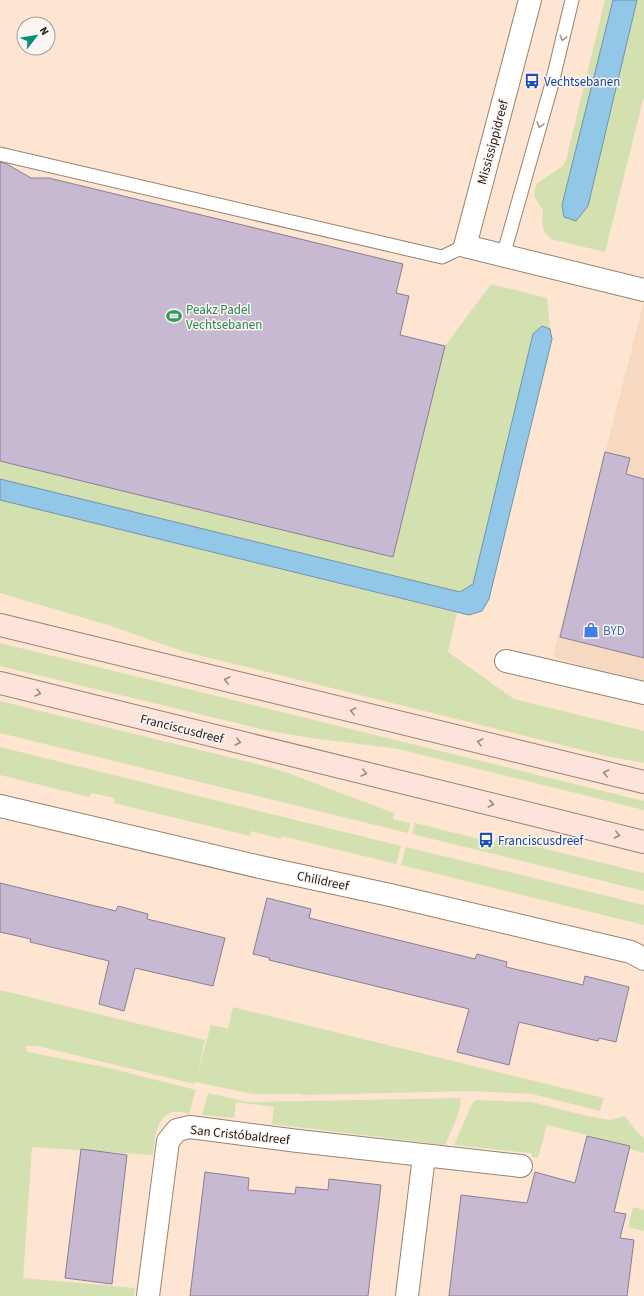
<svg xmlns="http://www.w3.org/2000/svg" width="644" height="1296" font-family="'Source Sans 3',sans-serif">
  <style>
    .built { fill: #f7d9c1 }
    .green { fill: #d3e1b0 }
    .water { fill: #93c7e8; stroke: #7193a8 }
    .building { fill: #c7b9d1; stroke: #8a7d94 }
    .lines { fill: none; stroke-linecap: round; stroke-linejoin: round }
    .service-casing { stroke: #978270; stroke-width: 15 }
    .minor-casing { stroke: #978270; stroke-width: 24 }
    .secondary-casing { stroke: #978270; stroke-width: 24 }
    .service { stroke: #fff; stroke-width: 13 }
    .minor { stroke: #fff; stroke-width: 22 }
    .secondary { stroke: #fce3db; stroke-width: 22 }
    .oneway { stroke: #9c9895 }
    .oneway2 { stroke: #9a8981 }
    .labels { text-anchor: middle; stroke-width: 3; stroke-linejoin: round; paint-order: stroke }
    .transit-label { font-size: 13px; fill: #164399; stroke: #fbf6f3; text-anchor: start }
    .street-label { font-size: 13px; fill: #221a13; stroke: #fbf6f3 }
    .leisure-label { font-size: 13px; fill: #27864d; stroke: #fbf6f3; text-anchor: start }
    .shop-label { font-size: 13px; fill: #366cbe; stroke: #fbf6f3; text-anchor: start }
  </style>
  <rect width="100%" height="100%" fill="#fde5d2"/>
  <!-- built -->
  <path class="built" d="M 644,301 L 644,685 L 553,657 Z"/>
  <!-- green -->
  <path class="green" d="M 605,0 L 613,0 L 562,205 L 564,216 L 569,218 L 588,206 L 637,0 L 644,0 L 644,96 L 605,252 L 551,239 L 545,233 L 542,224 L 543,210 L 534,196 L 536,184 L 563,166 L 566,160 Z
    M 491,284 L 547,298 L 550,329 L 542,326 L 473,584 L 460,592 L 0,479 L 0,461 L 392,557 L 445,346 Z
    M 0,500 L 457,613 L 448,652 L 514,699 L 644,731 L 644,763 L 606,756 L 182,651 L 111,626 L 0,593 Z
    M 0,643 L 644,801 L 644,810 L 398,749 C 355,743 312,739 269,731 L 0,666 Z
    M 0,701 L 265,766 L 288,773 L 394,813 L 393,819 L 410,823 L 408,833 L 0,733 Z
    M 0,747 L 401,846 L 396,864 L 282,836 L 281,839 L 251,831 L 250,836 L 114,803 L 114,798 L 91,793 L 89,797 L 0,775 Z
    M 415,823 L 495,843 L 497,837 L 644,873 L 644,891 L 412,834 Z
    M 406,847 L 644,905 L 644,925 L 401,865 Z
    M 0,990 L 205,1040 L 196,1078 L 211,1025 L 242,1031 L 228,1028 L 233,1007 L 604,1098 L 600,1111 L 532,1094 L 473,1091 L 302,1095 L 302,1094 L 253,1094 L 195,1082 L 194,1084 L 38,1046 L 26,1046 L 28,1052 L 109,1068 L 196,1090 L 189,1114 C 185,1113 180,1111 176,1112 C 155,1113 155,1140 153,1155 L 32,1147 L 23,1278 L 135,1288 L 134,1296 L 0,1296 Z
    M 208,1093 L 248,1102 L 461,1098 C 461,1114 451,1130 445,1145 L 272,1124 L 274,1107 L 236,1102 L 234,1118 L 202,1115 Z
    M 475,1100 L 531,1102 L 587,1116 L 610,1120 L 625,1116 L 636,1131 L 644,1138 L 644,1153 L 630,1149 L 631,1146 L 547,1125 L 538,1158 L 532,1157 L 532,1154 L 530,1153 L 454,1145 L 472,1104 Z
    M 633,1207 L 644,1210 L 644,1231 L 628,1227 Z"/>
  <!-- water -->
  <path class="water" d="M 613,0 L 637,0 L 588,206 L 576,221 L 564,217 L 562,205 Z
    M 542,326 L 550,329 L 552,339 L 489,599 L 482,611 L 469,615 L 0,500 L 0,479 L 460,592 L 473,584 L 533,334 Z"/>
  <!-- building -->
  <path class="building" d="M 0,162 L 5,163 L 31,178 L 49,178 L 403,264 L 396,293 L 409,296 L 400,335 L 445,346 L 393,557 L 0,461 Z
    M 605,452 L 630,458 L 626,474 L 644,479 L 644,658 L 560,637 Z
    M 0,883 L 116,911 L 118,906 L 148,914 L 147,919 L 225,938 L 213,986 L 135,968 L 124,1011 L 99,1004 L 109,961 L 30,942 L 31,939 L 0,932 Z
    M 267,898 L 311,909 L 309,918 L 475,959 L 477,954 L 507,962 L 506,967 L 583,985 L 585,976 L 629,987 L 616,1042 L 599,1038 L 598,1041 L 519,1022 L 509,1065 L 457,1052 L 469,1009 L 269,960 L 270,958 L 253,954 Z
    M 587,1136 L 630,1146 L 614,1212 L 626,1214 L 620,1238 L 634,1240 L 627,1296 L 449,1296 L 461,1195 L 527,1203 L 535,1172 L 575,1183 Z
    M 81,1149 L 127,1155 L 112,1284 L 65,1278 Z
    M 205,1172 L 249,1178 L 248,1190 L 295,1194 L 296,1187 L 328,1190 L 329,1179 L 381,1185 L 368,1296 L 190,1296 Z"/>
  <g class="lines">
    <defs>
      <path id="service" d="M 0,154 L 442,257 L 465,246
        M 503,256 L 551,87 L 572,0"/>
      <path id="minor" d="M 530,0 L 465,246 L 644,290
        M 506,661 L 644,693
        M 0,806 L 260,867 L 390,895 L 631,952 L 644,959
        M 148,1296 L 168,1141 L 177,1130 L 190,1127 L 298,1141 L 521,1166
        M 407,1296 L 424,1156"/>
      <path id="secondary" d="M 0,625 L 644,782
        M 0,683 L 644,842"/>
    </defs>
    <!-- service casing -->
    <use href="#service" class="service-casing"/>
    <!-- minor casing -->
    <use href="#minor" class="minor-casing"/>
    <!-- secondary casing -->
    <use href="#secondary" class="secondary-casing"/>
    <!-- service -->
    <use href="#service" class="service"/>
    <!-- minor -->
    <use href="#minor" class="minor"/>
    <!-- secondary -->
    <use href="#secondary" class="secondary"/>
  </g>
  <!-- one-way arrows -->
  <defs><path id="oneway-chevron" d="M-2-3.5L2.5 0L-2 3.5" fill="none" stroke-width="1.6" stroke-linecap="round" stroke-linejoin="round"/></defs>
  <g class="oneway">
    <use href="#oneway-chevron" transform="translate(563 38) rotate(104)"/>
    <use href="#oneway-chevron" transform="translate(540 125) rotate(106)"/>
  </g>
  <g class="oneway2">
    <use href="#oneway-chevron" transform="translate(227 680) rotate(-166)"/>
    <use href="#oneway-chevron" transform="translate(38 693) rotate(14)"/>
    <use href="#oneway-chevron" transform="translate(353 711) rotate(-166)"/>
    <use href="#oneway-chevron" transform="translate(238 742) rotate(14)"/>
    <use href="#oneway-chevron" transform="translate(480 742) rotate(-166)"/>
    <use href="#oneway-chevron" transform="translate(364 773) rotate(14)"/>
    <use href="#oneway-chevron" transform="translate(606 773) rotate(-166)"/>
    <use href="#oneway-chevron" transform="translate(491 804) rotate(13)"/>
    <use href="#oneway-chevron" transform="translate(617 835) rotate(14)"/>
  </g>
  <!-- icons -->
  <defs>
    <symbol id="bus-bare" viewBox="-9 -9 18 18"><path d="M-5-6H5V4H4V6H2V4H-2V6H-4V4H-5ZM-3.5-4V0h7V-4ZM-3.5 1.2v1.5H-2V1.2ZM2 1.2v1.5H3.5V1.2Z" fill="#1a4fb4" stroke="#fbf6f3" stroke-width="2.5" paint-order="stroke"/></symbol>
    <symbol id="stadium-bare" viewBox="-9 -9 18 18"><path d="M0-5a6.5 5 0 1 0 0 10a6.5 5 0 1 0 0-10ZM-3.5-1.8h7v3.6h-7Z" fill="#2e9e5b" stroke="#fbf6f3" stroke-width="2.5" paint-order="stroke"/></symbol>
    <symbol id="shop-bare" viewBox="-9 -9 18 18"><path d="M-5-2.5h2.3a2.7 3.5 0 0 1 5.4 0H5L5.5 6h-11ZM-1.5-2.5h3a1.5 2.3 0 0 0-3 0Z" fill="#3f7fe0" stroke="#fbf6f3" stroke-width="2.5" paint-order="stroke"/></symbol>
  </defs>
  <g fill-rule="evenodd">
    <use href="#bus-bare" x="521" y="70" width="22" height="22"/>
    <use href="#stadium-bare" x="163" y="305" width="22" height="22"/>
    <use href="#shop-bare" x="580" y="619" width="22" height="22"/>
    <use href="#bus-bare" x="475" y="829" width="22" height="22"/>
  </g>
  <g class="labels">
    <!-- transit labels -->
    <g class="transit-label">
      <text x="544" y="86">Vechtsebanen</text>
      <text x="498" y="845">Franciscusdreef</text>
    </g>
    <!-- street labels -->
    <g class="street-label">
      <text transform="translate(492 142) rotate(-75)" y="5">Mississippidreef</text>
      <text transform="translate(182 728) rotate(14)" y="5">Franciscusdreef</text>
      <text transform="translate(323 880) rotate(12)" y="5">Chilidreef</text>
      <text transform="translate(240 1134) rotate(6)" y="5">San Cristóbaldreef</text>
    </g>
    <!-- leisure labels -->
    <g class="leisure-label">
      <text x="186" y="314">Peakz Padel<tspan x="186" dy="15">Vechtsebanen</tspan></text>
    </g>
    <!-- shop labels -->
    <g class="shop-label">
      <text x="603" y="635">BYD</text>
    </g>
  </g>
  <!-- north arrow -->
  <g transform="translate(36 36) rotate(59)"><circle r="19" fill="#fbf6f3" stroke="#a49e99"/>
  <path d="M0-3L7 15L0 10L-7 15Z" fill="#0a8f77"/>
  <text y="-6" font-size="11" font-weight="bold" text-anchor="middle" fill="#221a13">N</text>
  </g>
</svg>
